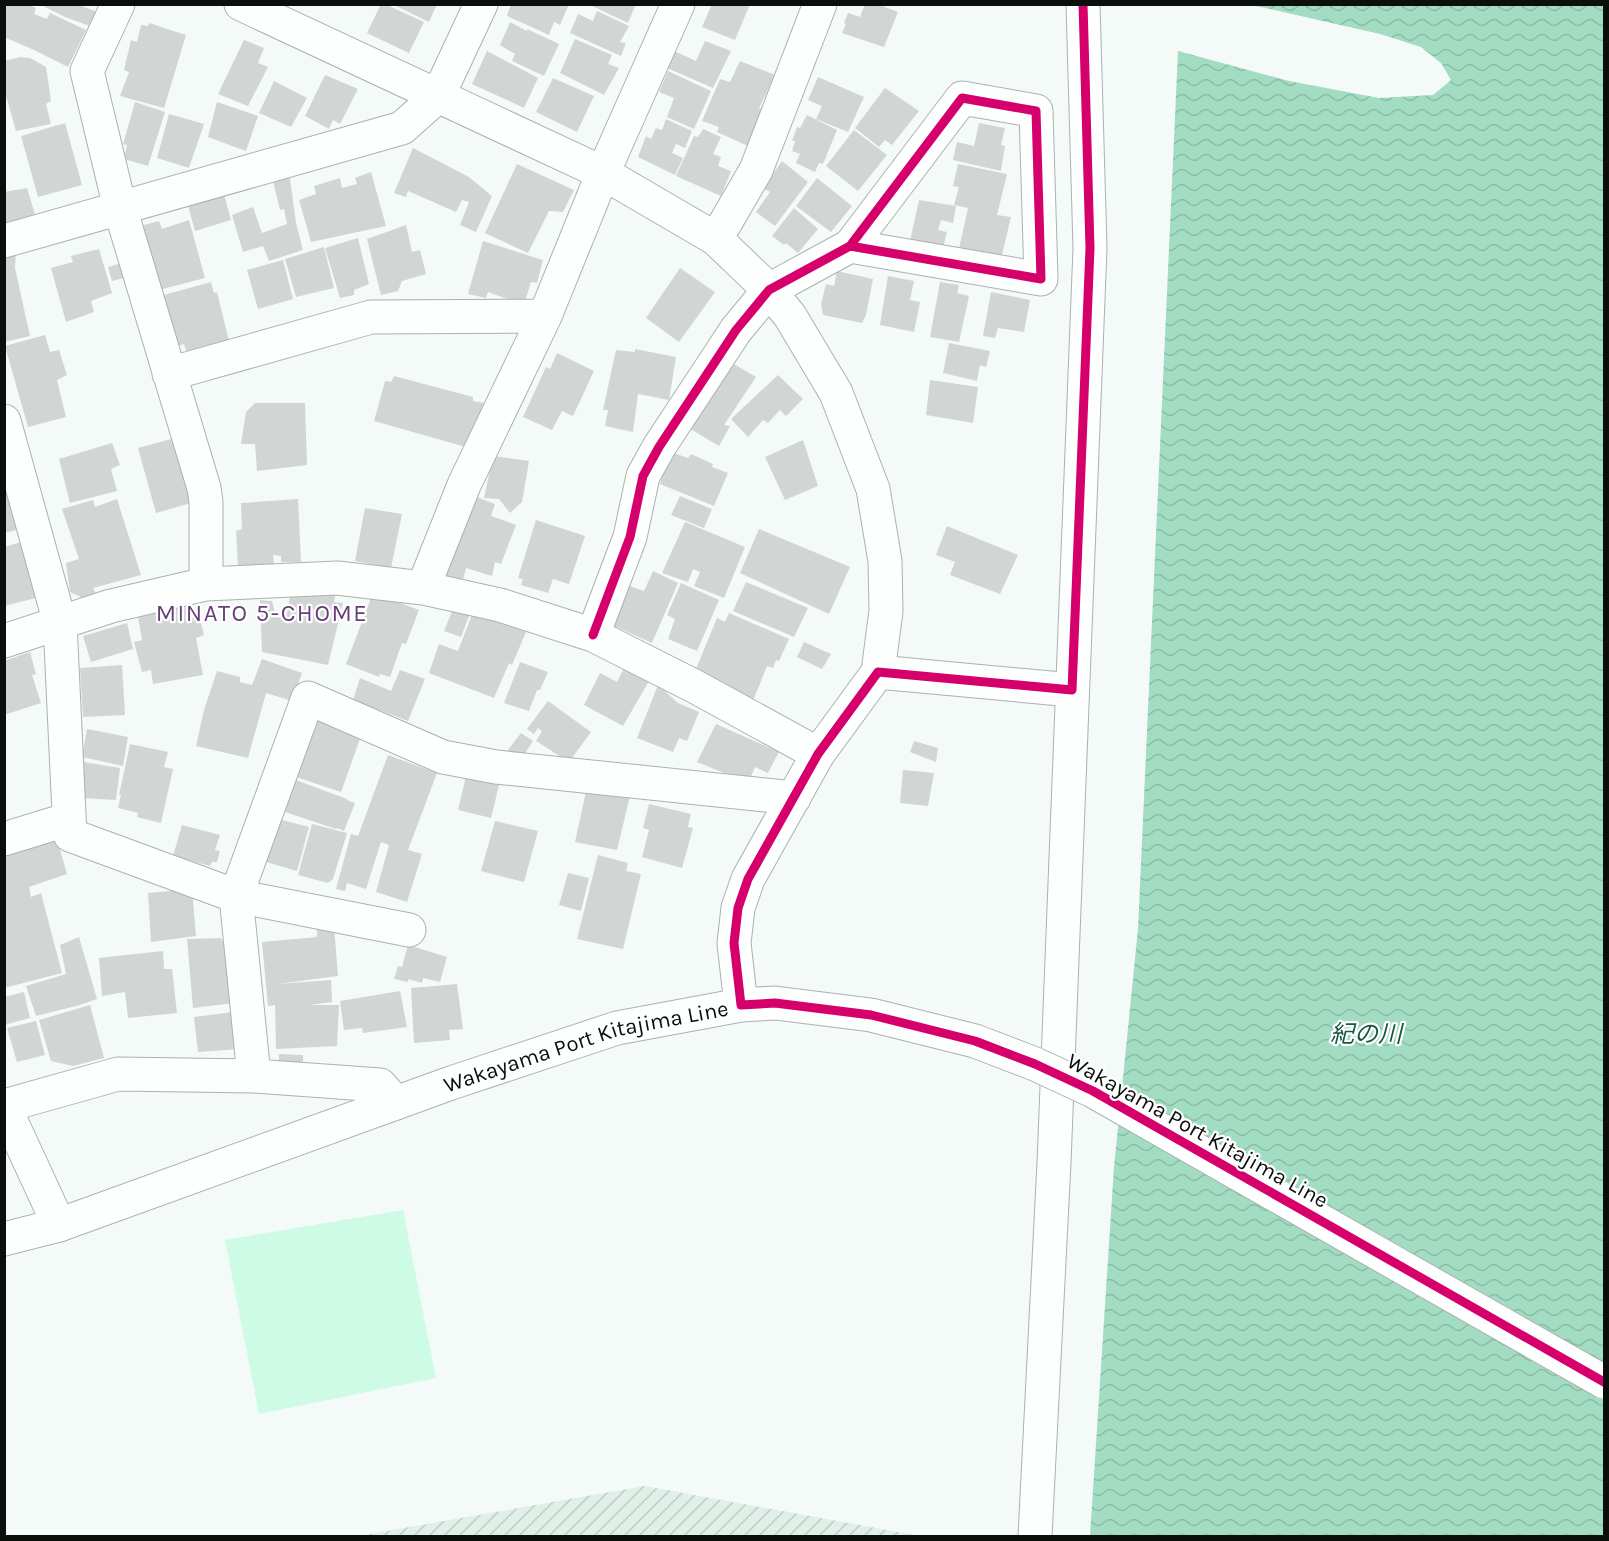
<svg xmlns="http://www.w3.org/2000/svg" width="1609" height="1541" font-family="Karla,'Noto Sans JP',sans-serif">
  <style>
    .industrial { fill: url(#industrial-furrows) }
    .pitch { fill: #cdfbe6 }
    .water { fill: url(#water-waves) }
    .building { fill: #d1d6d4 }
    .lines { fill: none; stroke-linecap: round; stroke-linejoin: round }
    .minor-casing { stroke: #acb1af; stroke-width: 35 }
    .tertiary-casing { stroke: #acb1af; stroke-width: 35 }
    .secondary-casing { stroke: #acb1af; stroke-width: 35 }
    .minor { stroke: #fdfefe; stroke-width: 33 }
    .tertiary { stroke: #fdfefe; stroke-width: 33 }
    .secondary { stroke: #fdfefe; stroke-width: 33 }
    .secondary-bridge-casing { stroke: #acb1af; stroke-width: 35; stroke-linecap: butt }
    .secondary-bridge { stroke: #fdfefe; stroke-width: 33 }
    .cycleway-casing { stroke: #fff; stroke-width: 13 }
    .cycleway { stroke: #d6006c; stroke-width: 9 }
    .labels { text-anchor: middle; stroke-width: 4.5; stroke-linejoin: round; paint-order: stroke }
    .street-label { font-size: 22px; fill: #0a0f0c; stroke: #fff }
    .neighbourhood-label { font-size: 24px; letter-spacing: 1.5px; fill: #673f78; stroke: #fff }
    .water-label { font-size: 24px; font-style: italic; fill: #195741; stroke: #fff }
  </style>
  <defs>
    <pattern id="industrial-furrows" width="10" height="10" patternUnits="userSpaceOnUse" patternTransform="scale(1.5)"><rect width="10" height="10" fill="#e0efe8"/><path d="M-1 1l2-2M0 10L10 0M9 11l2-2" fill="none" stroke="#bfccc6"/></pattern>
    <pattern id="water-waves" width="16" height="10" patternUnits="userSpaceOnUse" patternTransform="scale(1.5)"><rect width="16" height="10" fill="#a2dcc3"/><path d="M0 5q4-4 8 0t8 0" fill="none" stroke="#8abca6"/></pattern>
  </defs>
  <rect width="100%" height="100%" fill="#f4faf7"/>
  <!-- industrial -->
  <path class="industrial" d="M 645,1486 L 920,1536 L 358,1536 Z"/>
  <!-- pitch -->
  <path class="pitch" d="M 403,1210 L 436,1378 L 259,1414 L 225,1240 Z"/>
  <!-- water -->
  <path class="water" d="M 1252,5 L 1604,5 L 1604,1536 L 1090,1536 L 1114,1167 L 1138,929 L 1178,51 L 1289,81 L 1379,98 L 1433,95 L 1451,80 L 1441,63 L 1421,47 L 1380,34 Z"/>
  <!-- building -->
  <path class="building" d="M 4,4 L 26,4 L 36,8 L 34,14 L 47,19 L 50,13 L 86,30 L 68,67 L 32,49 L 4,37 Z
    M 39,4 L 77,4 L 97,12 L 90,26 L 65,17 Z
    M 381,4 L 385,4 L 424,22 L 409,53 L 367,33 Z
    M 392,4 L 437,4 L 429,22 Z
    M 511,4 L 569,4 L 560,25 L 554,22 L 549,35 L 507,16 Z
    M 588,4 L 636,4 L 628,23 Z
    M 712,4 L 750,4 L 735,40 L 702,27 Z
    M 865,4 L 877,4 L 898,12 L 884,47 L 842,33 L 846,24 L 844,23 L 848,13 L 860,17 Z
    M 597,11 L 629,26 L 620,42 L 626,43 L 621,56 L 570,33 L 578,14 L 593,21 Z
    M 510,22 L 527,31 L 527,29 L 559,44 L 544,76 L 512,61 L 515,54 L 500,45 Z
    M 149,23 L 186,35 L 164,108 L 120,96 L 129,72 L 124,70 L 131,40 L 137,42 L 141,25 L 148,26 Z
    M 575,39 L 612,55 L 608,64 L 619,68 L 604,95 L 560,73 Z
    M 244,40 L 264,48 L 258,63 L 268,67 L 248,106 L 218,94 Z
    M 705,41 L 731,51 L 713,88 L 667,68 L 674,51 L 696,61 Z
    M 487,51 L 538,78 L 524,108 L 472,84 Z
    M 20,57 L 30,58 L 46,67 L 51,101 L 46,104 L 51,124 L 16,131 L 4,89 L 4,61 Z
    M 740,61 L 775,75 L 759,108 L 766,111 L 748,146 L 717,132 L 719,127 L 702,121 L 720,79 L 730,82 Z
    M 668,71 L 711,91 L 694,129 L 667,117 L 674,98 L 659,92 Z
    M 325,75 L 358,89 L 340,124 L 333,120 L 329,129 L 305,116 Z
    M 818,77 L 864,97 L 848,132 L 816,119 L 822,106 L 808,100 Z
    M 553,78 L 594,96 L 577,132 L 536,112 Z
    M 274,81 L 307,98 L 291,127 L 259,113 Z
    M 885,88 L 919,111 L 892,145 L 885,140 L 879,147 L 855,128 Z
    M 135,102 L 165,112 L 148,166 L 124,159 L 127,145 L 123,144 Z
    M 217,102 L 258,116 L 246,151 L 208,137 Z
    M 169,114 L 204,124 L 189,168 L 157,158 Z
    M 807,115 L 837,130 L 823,164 L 819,163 L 815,172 L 796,163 L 800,154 L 792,151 L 795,141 L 792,141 L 797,127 L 800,128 Z
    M 666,119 L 692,131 L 685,148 L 676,144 L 672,153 L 683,158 L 675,175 L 638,157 L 646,136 L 651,139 L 656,128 L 662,130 Z
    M 65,123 L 82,185 L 38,197 L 21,136 Z
    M 979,123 L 1005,128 L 1001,145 L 1005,146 L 1001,171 L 953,160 L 957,142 L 974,146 Z
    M 703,129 L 721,137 L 713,154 L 721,157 L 718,166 L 731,171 L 721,196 L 676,176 L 694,136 L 698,137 Z
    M 854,130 L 887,155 L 858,191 L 826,166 Z
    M 413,148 L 469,177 L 492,196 L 476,232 L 460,225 L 469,202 L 462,200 L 456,212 L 408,191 L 406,197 L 394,193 Z
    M 782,161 L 808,182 L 775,226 L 756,212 L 770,192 L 763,188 Z
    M 517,164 L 574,190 L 563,212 L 549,211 L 528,253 L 485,233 Z
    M 958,164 L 1007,174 L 997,215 L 1011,217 L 999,267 L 957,258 L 968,208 L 954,205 L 959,187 L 953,186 Z
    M 289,171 L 296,223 L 303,250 L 269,261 L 263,246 L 243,252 L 232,215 L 253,207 L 262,233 L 287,224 L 284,209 L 280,210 L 271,173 Z
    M 371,172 L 386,226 L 311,242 L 299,200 L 316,194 L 314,186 L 340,178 L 342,188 L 357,184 L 355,178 Z
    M 817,178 L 852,206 L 831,232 L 796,206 Z
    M 27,188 L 35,214 L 4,225 L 4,192 Z
    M 223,191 L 231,220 L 195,231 L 187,202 Z
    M 919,200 L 956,206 L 953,223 L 941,220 L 938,230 L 947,232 L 942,252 L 909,246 Z
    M 794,208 L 818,229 L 798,253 L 786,243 L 784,245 L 772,236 Z
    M 189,220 L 205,278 L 159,290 L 140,226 L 159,221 L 162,229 Z
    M 406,225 L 412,252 L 420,250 L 426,274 L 402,281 L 398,291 L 381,295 L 367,239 Z
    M 358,238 L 369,284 L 354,290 L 354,295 L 340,298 L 325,248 Z
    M 483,241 L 543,260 L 537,283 L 531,282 L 524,305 L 488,292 L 486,298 L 468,294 Z
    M 324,247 L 334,288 L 296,297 L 285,259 Z
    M 99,249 L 112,293 L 91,301 L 94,312 L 66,322 L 51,268 L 73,262 L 71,256 Z
    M 16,250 L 15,268 L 30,336 L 4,342 L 4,253 Z
    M 283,260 L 293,299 L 258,309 L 247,270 Z
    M 119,264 L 124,278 L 112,281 L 108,267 Z
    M 680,268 L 715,292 L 679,342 L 646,318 Z
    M 837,271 L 873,279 L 866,315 L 862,323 L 823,315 L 821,304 L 826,284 L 834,286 Z
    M 888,276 L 914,281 L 910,300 L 920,302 L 914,332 L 880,325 Z
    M 211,282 L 214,293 L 217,292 L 229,341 L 187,353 L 184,344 L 173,347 L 160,296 Z
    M 940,282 L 959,285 L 957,293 L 969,296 L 959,342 L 930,337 Z
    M 991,292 L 1030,300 L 1024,332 L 998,328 L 995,338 L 983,336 Z
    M 45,335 L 50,352 L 59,350 L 67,375 L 57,380 L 66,417 L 28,427 L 5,346 Z
    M 949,343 L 990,351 L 986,367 L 980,365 L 977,381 L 943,373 Z
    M 635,349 L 676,357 L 669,400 L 638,394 L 633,432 L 605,426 L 608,410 L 603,410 L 616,350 L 635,352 Z
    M 557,353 L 594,371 L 573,416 L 562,411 L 552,430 L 523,417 L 546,367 L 550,369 Z
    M 729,361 L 756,377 L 724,425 L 730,426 L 719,446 L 687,427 Z
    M 778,375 L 803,399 L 786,416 L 780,410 L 768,423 L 763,420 L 748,437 L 731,419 Z
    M 394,376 L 473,397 L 473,401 L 485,403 L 473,449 L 374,421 L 385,381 L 391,382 Z
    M 930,380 L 978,387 L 973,423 L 926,415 Z
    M 255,403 L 305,403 L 307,465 L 257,471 L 255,444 L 241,444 L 246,412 Z
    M 175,438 L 191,503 L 156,513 L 138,448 Z
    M 803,440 L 818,486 L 785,500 L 765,457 Z
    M 112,443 L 120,465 L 111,469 L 117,491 L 70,503 L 59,459 Z
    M 671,452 L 688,458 L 691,454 L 713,464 L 712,467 L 728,473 L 714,506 L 660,484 Z
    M 493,456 L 529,461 L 522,502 L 510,513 L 499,499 L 484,498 Z
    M 9,488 L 21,529 L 4,533 L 4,489 Z
    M 469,494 L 495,504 L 491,516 L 516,525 L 501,564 L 495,562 L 492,576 L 466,568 L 462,584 L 443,580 Z
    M 680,496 L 712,509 L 704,528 L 671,515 Z
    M 117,499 L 141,575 L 93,588 L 98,598 L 89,601 L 70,592 L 66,563 L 79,559 L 62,509 L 93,500 L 95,507 Z
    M 298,499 L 301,562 L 281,562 L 281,556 L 273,555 L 274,566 L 238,567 L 236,531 L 242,529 L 241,503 Z
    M 365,508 L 402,514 L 391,568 L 355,561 Z
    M 536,520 L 585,536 L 569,584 L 553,579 L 548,593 L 521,585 L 523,579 L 518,578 Z
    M 685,522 L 745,547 L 724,598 L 694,586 L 700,572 L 693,569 L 688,582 L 662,573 Z
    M 947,526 L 1018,555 L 1000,594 L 950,575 L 955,562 L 936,555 Z
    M 759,529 L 850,567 L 829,614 L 740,573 Z
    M 21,542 L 36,598 L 4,606 L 4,547 Z
    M 653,571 L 678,583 L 652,643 L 612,625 L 629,586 L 644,591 Z
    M 746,582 L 808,608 L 794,637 L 733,611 Z
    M 681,583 L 719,600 L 697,651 L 668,639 L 675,619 L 667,615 Z
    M 291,590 L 336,592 L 334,602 L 343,603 L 328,665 L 262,652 L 260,600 L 272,601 L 276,617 L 286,619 Z
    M 373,593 L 419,610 L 406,644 L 402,643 L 390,677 L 380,674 L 379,677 L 346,664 Z
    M 188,600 L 191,616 L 199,614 L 204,635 L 196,638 L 203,675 L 153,684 L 151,670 L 142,672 L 134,642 L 142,640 L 138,617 L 161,612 L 160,607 Z
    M 456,602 L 472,608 L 461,637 L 444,631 Z
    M 473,612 L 526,632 L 512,665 L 509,663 L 494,698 L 429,673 L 439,644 L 458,651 Z
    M 729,613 L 789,639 L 779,661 L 776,660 L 773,668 L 767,666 L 751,706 L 691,681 L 717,618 L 725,622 Z
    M 127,623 L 133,649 L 91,662 L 83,636 Z
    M 804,642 L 831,654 L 822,669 L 797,657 Z
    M 30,652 L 36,674 L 32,675 L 41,703 L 4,715 L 4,661 Z
    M 262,659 L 302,673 L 292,701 L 266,693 L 248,758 L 196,746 L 204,710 L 217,671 L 240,677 L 240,682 L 252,685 Z
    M 520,662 L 548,672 L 540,690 L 537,690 L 529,711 L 504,703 Z
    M 122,665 L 125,715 L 83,717 L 80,668 Z
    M 624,668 L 649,681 L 623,726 L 584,705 L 600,673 L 617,682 Z
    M 400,670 L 425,679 L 408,721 L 353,700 L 360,678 L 391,691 Z
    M 658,685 L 678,703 L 699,712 L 687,741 L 679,738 L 673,752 L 637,738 Z
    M 548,701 L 591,732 L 569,762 L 536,741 L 542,731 L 538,728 L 534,734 L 527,729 Z
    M 316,718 L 362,733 L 341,792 L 296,777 Z
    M 716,724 L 779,752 L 768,773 L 755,767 L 749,781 L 739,779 L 697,762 Z
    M 87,729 L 128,737 L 123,766 L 82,757 Z
    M 521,733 L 533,741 L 524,755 L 505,754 Z
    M 914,741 L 938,748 L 936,762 L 910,752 Z
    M 130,744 L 168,752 L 164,767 L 173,769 L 161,823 L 137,817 L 138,813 L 118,808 L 121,795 L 119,795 Z
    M 388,755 L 437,773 L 408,850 L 422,854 L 407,902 L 376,892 L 389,845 L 381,842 L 366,889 L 347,883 L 345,891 L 336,889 L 351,834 L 358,836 Z
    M 84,762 L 120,768 L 116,800 L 81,798 Z
    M 903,770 L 934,773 L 928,806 L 900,803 Z
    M 466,776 L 499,785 L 491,818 L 458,810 Z
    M 293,779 L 347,799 L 347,800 L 355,803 L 344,831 L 337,828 L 336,829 L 282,811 Z
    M 587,787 L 630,796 L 617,850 L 575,842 Z
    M 649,804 L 691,814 L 688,827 L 693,828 L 682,868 L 642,857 L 649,830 L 643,828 Z
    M 274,818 L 309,827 L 297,871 L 263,861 Z
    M 495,821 L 538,831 L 524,882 L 481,871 Z
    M 312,824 L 347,833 L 333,879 L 328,883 L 298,875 Z
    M 182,825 L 220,835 L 215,850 L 220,851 L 217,862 L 212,862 L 210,866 L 173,856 Z
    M 55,832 L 67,874 L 29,887 L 31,897 L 41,893 L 62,973 L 4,988 L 4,849 Z
    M 598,855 L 628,863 L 626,871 L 641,874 L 623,949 L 577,939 Z
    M 568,873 L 589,878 L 581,911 L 559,905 Z
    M 192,889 L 196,936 L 151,942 L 148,893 Z
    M 334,926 L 338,976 L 278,984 L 331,980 L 332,1002 L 310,1005 L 339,1005 L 337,1046 L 276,1049 L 275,1005 L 268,1006 L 262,942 L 317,937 L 317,928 Z
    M 79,937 L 97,999 L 80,1005 L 36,1016 L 26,986 L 66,974 L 60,945 Z
    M 221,938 L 225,946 L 234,1003 L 193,1008 L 187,939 Z
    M 408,945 L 447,957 L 440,982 L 423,978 L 422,983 L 408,979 L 408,982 L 394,979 L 398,966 L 402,967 Z
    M 163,951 L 164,969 L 172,969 L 177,1013 L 128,1018 L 125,992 L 102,996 L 99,958 Z
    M 457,984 L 463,1029 L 449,1030 L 450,1040 L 414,1043 L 411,988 Z
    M 400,991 L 407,1027 L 363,1033 L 362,1028 L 344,1030 L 340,1001 Z
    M 24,992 L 30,1018 L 4,1025 L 4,997 Z
    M 90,1005 L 104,1058 L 73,1066 L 51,1061 L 39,1020 Z
    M 233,1012 L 240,1049 L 198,1052 L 194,1017 Z
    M 36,1021 L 45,1055 L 17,1062 L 7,1028 Z
    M 279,1054 L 303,1055 L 303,1067 L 279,1067 Z"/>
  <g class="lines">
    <defs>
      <path id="minor" d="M 118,4 L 87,71 L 120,208 L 204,488 L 206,502 L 206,584
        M 716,239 L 756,170 L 820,4
        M 4,241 L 402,128 L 438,96 L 481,4
        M 169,374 L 371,317 L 545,316
        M 4,421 L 60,623 L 70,835 L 236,896 L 254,1076 L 380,1085 L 396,1103
        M 423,588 L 464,485 L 545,316 L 603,173 L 678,4
        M 593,635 L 630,537 L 643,476 L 659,447 L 736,330 L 769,290 L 850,246 L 962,98 L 1036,111 L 1041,279 L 850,246
        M 4,641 L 111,606 L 206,584 L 337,578 L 423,588 L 500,605 L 593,635 L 694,686 L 818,754
        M 4,839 L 69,819
        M 409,930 L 236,896 L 308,698 L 443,757 L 496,767 L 794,798
        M 59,1225 L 4,1106 L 118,1074 L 254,1076"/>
      <path id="tertiary" d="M 241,4 L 603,173 L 716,239 L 769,290 L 790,316 L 836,393 L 873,489 L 885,561 L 886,611 L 878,672 L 818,754 L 748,879 L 738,908 L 734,943 L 741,1005
        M 878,672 L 1072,690
        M 1035,1536 L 1054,1163 L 1090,248 L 1083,4"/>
      <g id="secondary">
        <path id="s1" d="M 4,1239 L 59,1225 L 451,1083 L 617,1028 L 741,1005 L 775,1003 L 871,1015 L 975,1041 L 1035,1064"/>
      </g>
    </defs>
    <!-- minor casing -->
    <use href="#minor" class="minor-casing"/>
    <!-- tertiary casing -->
    <use href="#tertiary" class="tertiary-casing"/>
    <!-- secondary casing -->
    <use href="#secondary" class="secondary-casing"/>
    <!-- minor -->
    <use href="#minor" class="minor"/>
    <!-- tertiary -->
    <use href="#tertiary" class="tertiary"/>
    <!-- secondary -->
    <use href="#secondary" class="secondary"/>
    <defs>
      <path id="secondary-bridge" d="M 1035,1064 L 1093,1091 L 1604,1382"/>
    </defs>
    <!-- secondary-bridge casing -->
    <use href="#secondary-bridge" class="secondary-bridge-casing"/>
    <!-- secondary-bridge -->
    <use href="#secondary-bridge" class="secondary-bridge"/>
    <defs>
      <path id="cycleway" d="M 1083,4 L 1090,248 L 1072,690 L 878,672 L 818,754 L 748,879 L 738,908 L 734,943 L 741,1005 L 775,1003 L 871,1015 L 975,1041 L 1035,1064 L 1093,1091 L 1604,1382
        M 593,635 L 630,537 L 643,476 L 659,447 L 736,330 L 769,290 L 850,246 L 962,98 L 1036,111 L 1041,279 L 850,246"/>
    </defs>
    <!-- cycleway casing -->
    <use href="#cycleway" class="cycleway-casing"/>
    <!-- cycleway -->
    <use href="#cycleway" class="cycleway"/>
  </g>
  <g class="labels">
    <!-- street labels -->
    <g class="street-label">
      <text dy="8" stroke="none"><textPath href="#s1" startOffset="614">Wakayama Port Kitajima Line</textPath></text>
      <text transform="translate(1198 1130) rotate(29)" y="8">Wakayama Port Kitajima Line</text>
    </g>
    <!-- neighbourhood labels -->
    <g class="neighbourhood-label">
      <text x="262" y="621">MINATO 5-CHOME</text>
    </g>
    <!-- water labels -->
    <g class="water-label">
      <text x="1366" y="1042">紀の川</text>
    </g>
  </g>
  <!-- border -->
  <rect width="1609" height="1541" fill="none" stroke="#0a0f0c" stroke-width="12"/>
</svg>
